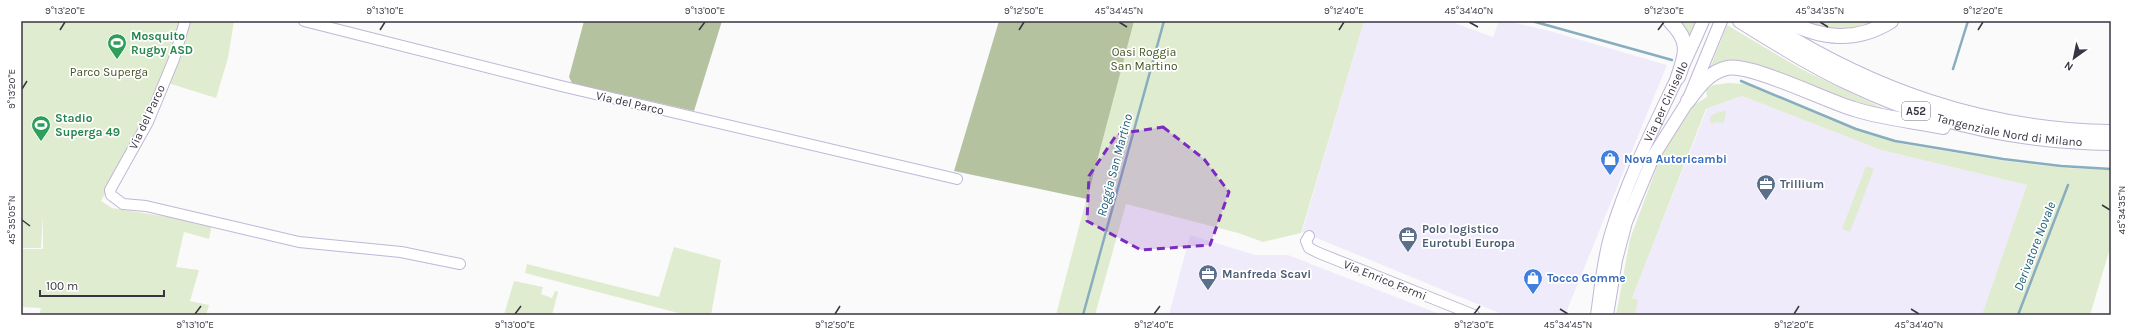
<svg xmlns="http://www.w3.org/2000/svg" width="2132" height="336" font-family="Karla,sans-serif">
  <style>
    .built { fill: #f0ebfb }
    .green { fill: #e0eccf }
    .forest { fill: #b4c2a0 }
    .lines { fill: none; stroke-linecap: round; stroke-linejoin: round }
    .stream { stroke: #88adbf; stroke-width: 2.5 }
    .minor-casing { stroke: #c1b6d6; stroke-width: 12 }
    .major-casing { stroke: #c1b6d6; stroke-width: 14 }
    .highway-casing { stroke: #c1b6d6; stroke-width: 16 }
    .minor { stroke: #fff; stroke-width: 10 }
    .major { stroke: #fff; stroke-width: 12 }
    .highway { stroke: #fff; stroke-width: 14 }
    .marked { fill: #7b2cbf; fill-opacity: 0.2; stroke: #7b2cbf; stroke-width: 3; stroke-dasharray: 8 5; stroke-linejoin: round }
    .ticks { fill: none; stroke: #3a3542; stroke-width: 1.5 }
    .labels { text-anchor: middle; stroke-width: 3.5; stroke-linejoin: round; paint-order: stroke }
    .shield { fill: #fff; stroke: #75727b; stroke-width: 1 }
    .shield-label { font-size: 11px; font-weight: bold; fill: #3a3542 }
    .leisure-label { font-size: 12px; font-weight: bold; fill: #27864d; stroke: #fff; text-anchor: start }
    .park-label { font-size: 12px; fill: #435422; stroke: #fff }
    .street-label { font-size: 12px; fill: #3a3542; stroke: #fff }
    .shop-label { font-size: 12px; font-weight: bold; fill: #366cbe; stroke: #fff; text-anchor: start }
    .service-label { font-size: 12px; font-weight: bold; fill: #4e5e75; stroke: #fff; text-anchor: start }
    .water-label { font-size: 13px; font-style: italic; fill: #1a5d78; stroke: #fff }
    .neatline { fill: none; stroke: #3a3542; stroke-width: 1.5 }
    .ticks-label { font-size: 10px; text-anchor: middle; fill: #3a3542 }
  </style>
  <rect width="100%" height="100%" fill="#fafafa"/>
  <!-- built -->
  <path class="built" d="M 1364,21 L 1449,21 L 1493,37 L 1499,21 L 1507,21 L 1550,31 L 1667,65 L 1565,315 L 1504,315 L 1302,232 Z
    M 1742,96 L 1881,150 L 2027,185 L 1983,315 L 1625,315 L 1707,109 Z
    M 1190,235 L 1255,255 L 1288,255 L 1442,315 L 1169,315 Z"/>
  <!-- green -->
  <path class="green" d="M 21,21 L 181,21 L 170,57 L 142,125 L 101,201 L 112,208 L 212,224 L 209,239 L 184,232 L 176,267 L 199,270 L 190,301 L 209,305 L 206,315 L 39,315 L 41,308 L 21,307 L 21,249 L 43,249 L 43,216 L 41,248 L 21,248 Z
    M 189,21 L 234,21 L 228,58 L 216,98 L 168,83 Z
    M 1133,21 L 1364,21 L 1301,233 L 1263,242 L 1238,233 L 1126,204 L 1095,315 L 1056,315 Z
    M 1676,21 L 1698,21 L 1691,39 Z
    M 1796,21 L 1882,21 C 1848,38 1830,30 1796,21 Z
    M 1727,25 L 1803,70 L 1893,113 L 1762,71 L 1710,68 Z
    M 1729,83 L 1745,84 L 1857,130 L 1903,144 L 2006,161 L 2065,168 L 2111,170 L 2111,245 L 2090,315 L 1982,315 L 2027,185 L 1881,150 L 1742,96 L 1706,109 L 1632,298 L 1638,300 L 1635,315 L 1616,315 L 1630,239 L 1658,164 L 1655,162 L 1694,105 L 1707,97 L 1706,90 L 1713,85 Z
    M 1726,111 L 1724,123 L 1715,122 L 1712,124 L 1710,121 L 1711,116 L 1715,113 Z
    M 1866,166 L 1874,169 L 1850,232 L 1842,229 Z
    M 674,247 L 721,260 L 711,315 L 686,315 L 525,273 L 527,264 L 659,297 Z
    M 514,281 L 543,287 L 541,294 L 552,298 L 555,291 L 558,292 L 552,315 L 504,315 Z"/>
  <!-- forest -->
  <path class="forest" d="M 584,21 L 722,21 L 694,111 L 572,83 L 569,77 Z
    M 999,21 L 1134,21 L 1087,199 L 954,171 Z"/>
  <g class="lines">
    <!-- stream -->
    <path class="stream" d="M 1532,21 L 1672,60
      M 1953,69 L 1968,21
      M 1741,81 L 1856,129 L 1895,141 L 2003,159 L 2061,166 L 2111,169
      M 1083,315 L 1164,21
      M 2018,315 L 2068,185"/>
    <defs>
      <path id="minor" d="M 185,21 L 174,59 L 148,122 L 110,190 L 111,195 L 123,204 L 146,206 L 299,242 L 401,252 L 460,264
        M 304,21 L 561,86 L 957,179
        M 1309,236 L 1306,241 L 1309,248 L 1319,253 L 1474,315"/>
      <g id="major">
        <path id="s1" d="M 1597,315 C 1601,288 1603,260 1611,234 C 1633,160 1673,92 1703,21"/>
        <path d="M 1607,315 L 1616,260 L 1626,222 L 1654,155 L 1688,101 L 1721,21"/>
      </g>
      <g id="highway">
        <path d="M 1670,21 C 1690,41 1687,52 1678,77"/>
        <path id="s2" d="M 1740,21 C 1776,43 1812,66 1851,84 C 1932,123 2021,142 2111,143"/>
        <path d="M 1763,21 C 1871,90 1982,130 2111,132"/>
        <path d="M 1786,21 C 1822,39 1856,43 1891,21"/>
        <path d="M 1688,101 C 1698,87 1709,72 1727,68 C 1751,63 1826,101 1854,109 C 1882,118 1914,121 1943,127"/>
      </g>
    </defs>
    <!-- minor casing -->
    <use href="#minor" class="minor-casing"/>
    <!-- major casing -->
    <use href="#major" class="major-casing"/>
    <!-- highway casing -->
    <use href="#highway" class="highway-casing"/>
    <!-- minor -->
    <use href="#minor" class="minor"/>
    <!-- major -->
    <use href="#major" class="major"/>
    <!-- highway -->
    <use href="#highway" class="highway"/>
  </g>
  <!-- marked area -->
  <path class="marked" d="M 1163,127 L 1204,159 L 1229,192 L 1210,245 L 1141,250 L 1087,221 L 1089,176 L 1117,134 Z"/>
  <!-- ticks -->
  <path class="ticks" d="M 1119,22 L 1127,27M 1469,22 L 1478,27M 1820,22 L 1828,27M 60,30 L 65,22M 380,30 L 385,22M 699,30 L 705,22M 1019,30 L 1024,22M 1339,30 L 1344,22M 1658,30 L 1664,22M 1978,30 L 1983,22M 22,89 L 27,81M 2102,205 L 2110,210M 22,220 L 30,226M 1560,309 L 1568,314M 1911,309 L 1919,314M 195,314 L 201,306M 515,314 L 521,306M 835,314 L 840,306M 1154,314 L 1160,306M 1474,314 L 1480,306M 1794,314 L 1799,306"/>
  <!-- icons -->
  <defs>
    <symbol id="stadium-pin" viewBox="-11 -11 22 30"><path d="M0 17L-7.5 6A9.5 9.5 0 1 1 7.5 6Z" fill="#2e9e5b" stroke="#fff"/><path d="M0-5a6.5 5 0 1 0 0 10a6.5 5 0 1 0 0-10ZM-3.5-1.8h7v3.6h-7Z" fill="#fff"/></symbol>
    <symbol id="shop-pin" viewBox="-11 -11 22 30"><path d="M0 17L-7.5 6A9.5 9.5 0 1 1 7.5 6Z" fill="#3f7fe0" stroke="#fff"/><path d="M-5-2.5h2.3a2.7 3.5 0 0 1 5.4 0H5L5.5 6h-11ZM-1.5-2.5h3a1.5 2.3 0 0 0-3 0Z" fill="#fff"/></symbol>
    <symbol id="office-pin" viewBox="-11 -11 22 30"><path d="M0 17L-7.5 6A9.5 9.5 0 1 1 7.5 6Z" fill="#5c6f8a" stroke="#fff"/><path d="M-6-3h4V-5.5h4V-3h4V5H-6ZM-1-4.5V-3h2v-1.5ZM-6 0V1H6V0Z" fill="#fff"/></symbol>
  </defs>
  <g fill-rule="evenodd">
    <use href="#stadium-pin" x="106" y="32" width="22" height="30"/>
    <use href="#stadium-pin" x="30" y="114" width="22" height="30"/>
    <use href="#shop-pin" x="1599" y="148" width="22" height="30"/>
    <use href="#office-pin" x="1755" y="173" width="22" height="30"/>
    <use href="#office-pin" x="1397" y="225" width="22" height="30"/>
    <use href="#office-pin" x="1197" y="263" width="22" height="30"/>
    <use href="#shop-pin" x="1522" y="267" width="22" height="30"/>
  </g>
  <g class="labels">
    <!-- shield labels -->
    <rect class="shield" x="1902" y="102" width="28" height="18" rx="3"/>
    <g class="shield-label">
      <text x="1916" y="115">A52</text>
    </g>
    <!-- leisure labels -->
    <g class="leisure-label">
      <text x="131" y="40">Mosquito<tspan x="131" dy="14">Rugby ASD</tspan></text>
      <text x="55" y="122">Stadio<tspan x="55" dy="14">Superga 49</tspan></text>
    </g>
    <!-- park labels -->
    <g class="park-label">
      <text x="1144" y="56">Oasi Roggia<tspan x="1144" dy="14">San Martino</tspan></text>
      <text x="109" y="76">Parco Superga</text>
    </g>
    <!-- street labels -->
    <g class="street-label">
      <text dy="4" stroke="none"><textPath href="#s1" startOffset="226">Via per Cinisello</textPath></text>
      <text transform="translate(630 103) rotate(13)" y="4">Via del Parco</text>
      <text transform="translate(147 117) rotate(-65)" y="4">Via del Parco</text>
      <text dy="4" stroke="none"><textPath href="#s2" startOffset="294">Tangenziale Nord di Milano</textPath></text>
      <text transform="translate(1385 280) rotate(22)" y="4">Via Enrico Fermi</text>
    </g>
    <!-- shop labels -->
    <g class="shop-label">
      <text x="1624" y="163">Nova Autoricambi</text>
      <text x="1547" y="282">Tocco Gomme</text>
    </g>
    <!-- service labels -->
    <g class="service-label">
      <text x="1780" y="188">Trillium</text>
      <text x="1422" y="233">Polo logistico<tspan x="1422" dy="14">Eurotubi Europa</tspan></text>
      <text x="1222" y="278">Manfreda Scavi</text>
    </g>
    <!-- water labels -->
    <g class="water-label">
      <text transform="translate(1114 165) rotate(-75)" y="5">Roggia San Martino</text>
      <text transform="translate(2034 246) rotate(-69)" y="5">Derivatore Novale</text>
    </g>
  </g>
  <!-- border -->
  <rect width="2132" height="336" fill="none" stroke="#ffffff" stroke-width="44"/>
  <!-- north arrow -->
  <g transform="translate(2074 58) rotate(213)" stroke="#ffffff" stroke-width="3" paint-order="stroke">
  <path d="M0-3L7 15L0 10L-7 15Z" fill="#3a3542"/>
  <text y="-6" font-size="11" font-weight="bold" text-anchor="middle" fill="#3a3542">N</text>
  </g>
  <!-- scale -->
  <path d="M40 290v6h124v-6" fill="none" stroke="#3a3542" stroke-width="2"/>
  <text x="46" y="290" font-size="12" fill="#3a3542" stroke="#ffffff" stroke-width="3" paint-order="stroke">100 m</text>
  <rect x="22" y="22" width="2088" height="292" class="neatline"/>
  <g class="ticks-label">
    <text x="65" y="14">9°13'20"E</text>
    <text x="385" y="14">9°13'10"E</text>
    <text x="705" y="14">9°13'00"E</text>
    <text x="1024" y="14">9°12'50"E</text>
    <text x="1119" y="14">45°34'45"N</text>
    <text x="1344" y="14">9°12'40"E</text>
    <text x="1469" y="14">45°34'40"N</text>
    <text x="1664" y="14">9°12'30"E</text>
    <text x="1820" y="14">45°34'35"N</text>
    <text x="1983" y="14">9°12'20"E</text>
    <text transform="translate(11 89) rotate(-90)" y="4">9°13'20"E</text>
    <text transform="translate(2121 210) rotate(-90)" y="4">45°34'35"N</text>
    <text transform="translate(11 220) rotate(-90)" y="4">45°35'05"N</text>
    <text x="195" y="328">9°13'10"E</text>
    <text x="515" y="328">9°13'00"E</text>
    <text x="835" y="328">9°12'50"E</text>
    <text x="1154" y="328">9°12'40"E</text>
    <text x="1474" y="328">9°12'30"E</text>
    <text x="1568" y="328">45°34'45"N</text>
    <text x="1794" y="328">9°12'20"E</text>
    <text x="1919" y="328">45°34'40"N</text>
  </g>
</svg>
